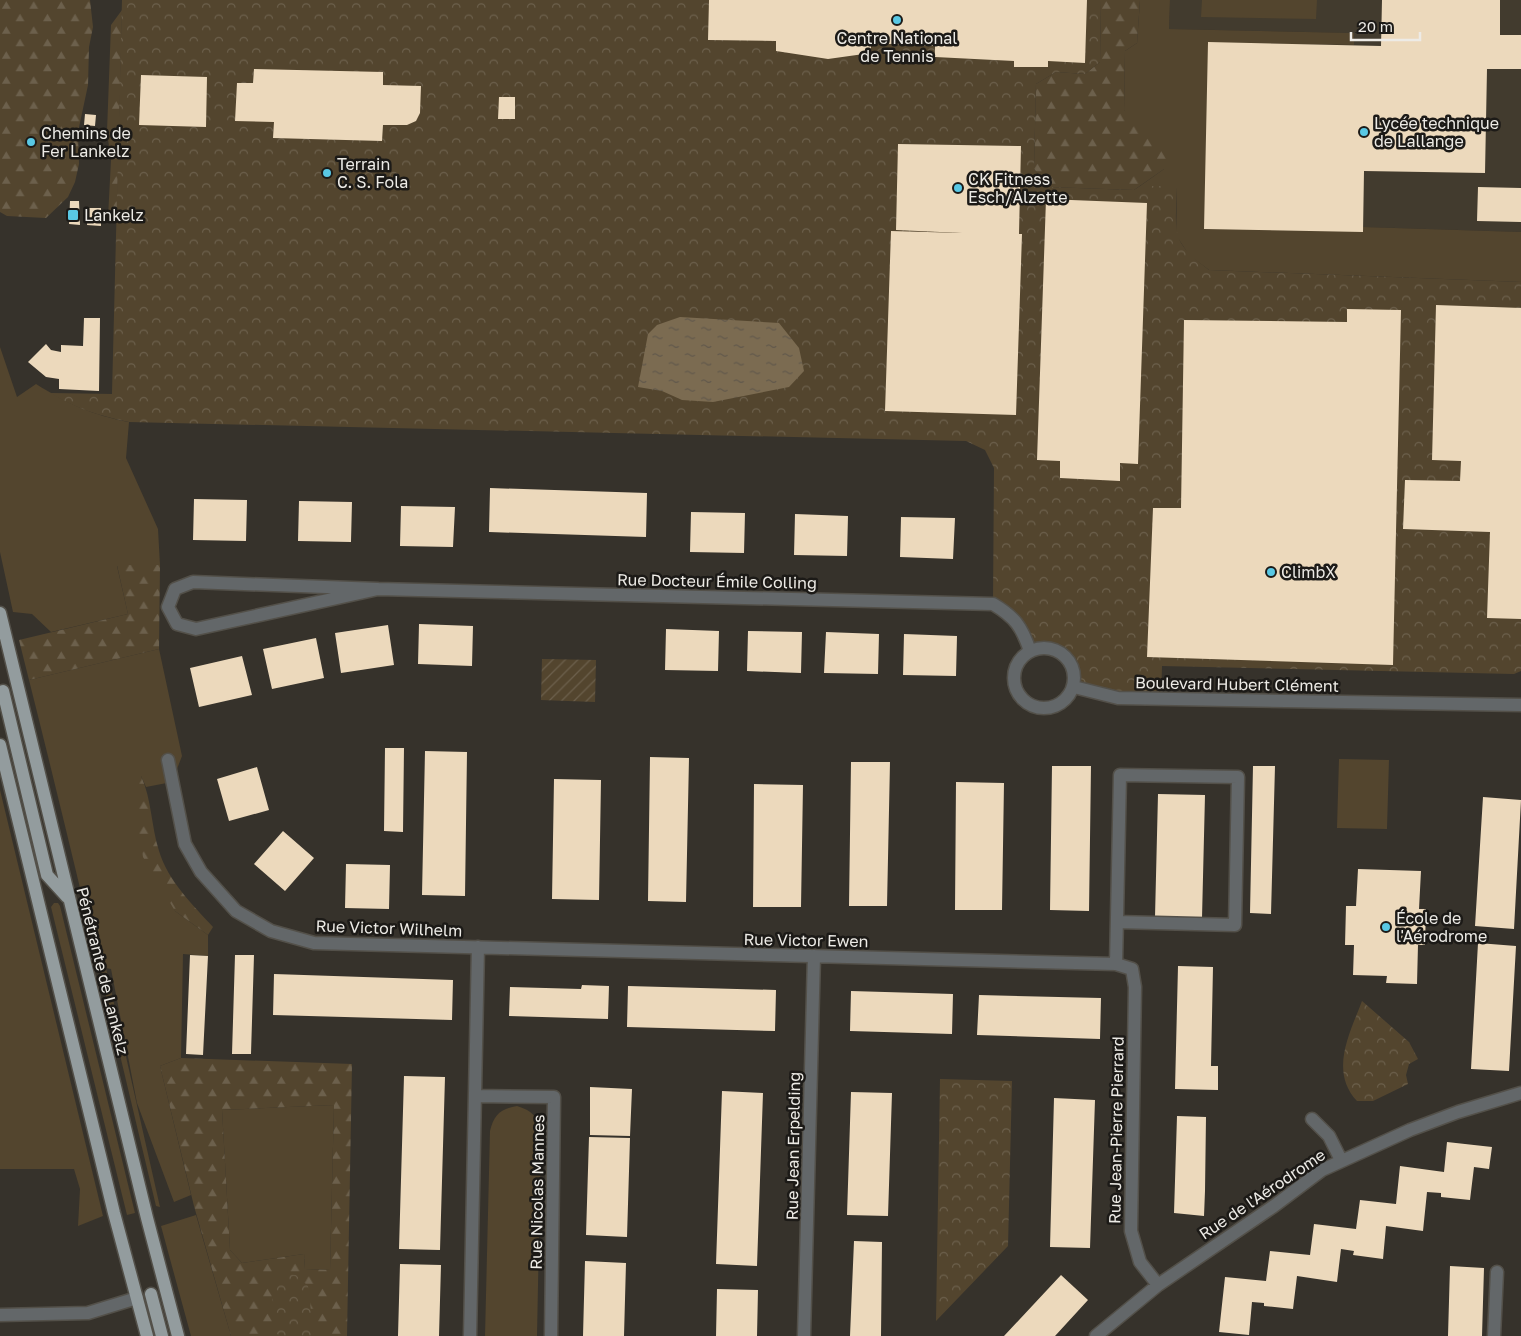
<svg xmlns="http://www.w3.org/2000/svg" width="1521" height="1336" font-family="'Golos Text',sans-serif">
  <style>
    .built { fill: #423b2e }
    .grass { fill: #53452e }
    .forest { fill: url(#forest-firs); fill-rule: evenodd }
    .park { fill: url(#park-crowns) }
    .garden { fill: url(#garden-furrows) }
    .water { fill: url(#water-ripples) }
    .building { fill: #ecd9bc }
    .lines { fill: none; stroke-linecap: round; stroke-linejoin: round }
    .minor-casing { stroke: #535049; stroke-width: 15 }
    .major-casing { stroke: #535049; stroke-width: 15 }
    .minor { stroke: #636769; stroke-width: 12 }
    .major { stroke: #939c9e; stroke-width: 12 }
    .poi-dot { fill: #59c8e4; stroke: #1c1a17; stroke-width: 2 }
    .labels { text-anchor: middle; stroke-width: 5; stroke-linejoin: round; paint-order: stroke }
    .poi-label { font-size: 16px; fill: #edebe6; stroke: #1c1a17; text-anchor: start }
    .street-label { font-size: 16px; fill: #edebe6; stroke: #1c1a17 }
  </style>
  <defs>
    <pattern id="forest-firs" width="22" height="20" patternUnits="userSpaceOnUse" patternTransform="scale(1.25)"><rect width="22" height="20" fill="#53452e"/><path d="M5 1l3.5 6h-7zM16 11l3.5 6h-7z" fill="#6c604c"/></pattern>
    <pattern id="park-crowns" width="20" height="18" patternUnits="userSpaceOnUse" patternTransform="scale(1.25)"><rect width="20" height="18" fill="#53452e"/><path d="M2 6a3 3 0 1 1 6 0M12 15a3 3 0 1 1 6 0" fill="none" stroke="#6c604c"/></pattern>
    <pattern id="garden-furrows" width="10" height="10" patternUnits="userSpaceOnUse" patternTransform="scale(1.25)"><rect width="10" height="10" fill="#53452e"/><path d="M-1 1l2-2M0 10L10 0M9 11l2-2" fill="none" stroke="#6c604c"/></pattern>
    <pattern id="water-ripples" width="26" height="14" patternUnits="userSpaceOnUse" patternTransform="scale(1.25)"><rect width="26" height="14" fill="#7b6b51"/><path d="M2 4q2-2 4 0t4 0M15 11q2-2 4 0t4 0" fill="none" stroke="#61584b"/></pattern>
  </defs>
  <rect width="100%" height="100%" fill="#36322b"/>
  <!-- built -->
  <path class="built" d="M 1170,0 L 1521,0 L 1521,232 L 1363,227 L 1208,42 L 1353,45 L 1354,33 L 1169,29 Z"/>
  <!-- grass -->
  <path class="grass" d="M 1140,0 L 1170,0 L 1169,29 L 1354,33 L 1354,45 L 1208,43 L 1363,227 L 1521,232 L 1521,282 L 1209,270 L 1189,255 L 1176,235 L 1177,186 L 1140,186 L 1164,169 L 1124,110 L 1125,51 L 1137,43 Z
    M 1202,0 L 1317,0 L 1316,19 L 1201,17 Z
    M 0,347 L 17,397 L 36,384 C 68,404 92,415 129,422 L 126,458 L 158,529 L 160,565 L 117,566 L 128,614 L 51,632 L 32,614 L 13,612 L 0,552 Z
    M 159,649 L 182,756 L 172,782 L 146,787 L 141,776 L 136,776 L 175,911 L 208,935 L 208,956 L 183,954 L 181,1058 L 160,1066 L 191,1195 L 174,1202 L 137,1103 L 111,969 L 106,968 L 160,1207 L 156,1206 C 114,1031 73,855 29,680 Z
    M 1339,759 L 1389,760 L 1387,829 L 1337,828 Z
    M 0,790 L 103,1216 L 78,1226 L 80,1189 L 74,1169 L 0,1169 Z
    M 54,903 L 58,903 L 60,906 L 135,1213 L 127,1215 L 51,907 Z
    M 334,1105 L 330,1270 L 305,1269 L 304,1254 L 242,1263 L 230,1250 L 222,1110 Z
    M 517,1106 C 533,1111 538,1117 541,1134 L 537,1336 L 485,1336 L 490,1131 C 494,1115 500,1109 517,1106 Z
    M 196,1215 L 231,1336 L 191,1336 L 161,1226 Z"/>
  <!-- forest -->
  <path class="forest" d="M 0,0 L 90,0 L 93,27 L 89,47 L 88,85 L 78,132 L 79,164 L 75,182 L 68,197 L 46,218 L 7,216 L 0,212 Z
    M 1101,0 L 1140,0 L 1137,43 L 1125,51 L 1124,110 L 1169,143 L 1164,169 L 1134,190 L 1049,187 L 1034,169 L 1036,84 L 1056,72 L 1085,74 L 1100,62 Z
    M 122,10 L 117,220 L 108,218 L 111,160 L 107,132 L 111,25 Z
    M 117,565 L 160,565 L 159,649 L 29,680 L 19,640 L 128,614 Z
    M 136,776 L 141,776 C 152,800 151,826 159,851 C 168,881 193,905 213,927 L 208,935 L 175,911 L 143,857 L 135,808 Z
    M 181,1058 L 352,1064 L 347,1336 L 231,1336 L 194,1206 L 160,1066 ZM 334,1105 L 330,1270 L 305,1269 L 304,1254 L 242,1263 L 230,1250 L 222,1110 Z"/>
  <!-- park -->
  <path class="park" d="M 122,0 L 1101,0 L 1100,62 L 1085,74 L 1056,72 L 1036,84 L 1034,169 L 1049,187 L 1134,190 L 1140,186 L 1177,186 C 1176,233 1169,240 1209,270 L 1521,282 L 1521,671 L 1514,674 L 1162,666 L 1161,698 L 1074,687 C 1077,659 1056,642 1030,651 L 1023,632 L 993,604 L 994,468 L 985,450 L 966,441 L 129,422 C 100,416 75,408 50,393 L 112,394 Z
    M 1362,1001 L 1409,1042 L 1418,1059 L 1409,1064 L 1406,1075 L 1408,1084 L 1373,1101 L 1357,1101 C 1329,1071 1350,1033 1362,1001 Z
    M 940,1079 L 1012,1081 L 1008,1246 L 936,1321 Z
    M 284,1274 L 296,1275 L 308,1286 L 314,1336 L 278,1336 L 271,1289 L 275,1280 Z"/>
  <!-- garden -->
  <path class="garden" d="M 542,659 L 596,660 L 595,702 L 541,700 Z"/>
  <!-- water -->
  <path class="water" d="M 680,317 L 779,323 L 799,348 L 804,371 L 789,387 L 713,402 L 682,400 L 662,391 L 638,387 L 648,334 L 657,325 Z"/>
  <!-- building -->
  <path class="building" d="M 709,0 L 1087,0 L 1085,63 L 1048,61 L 1048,67 L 1014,67 L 1014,61 L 935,57 L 935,46 L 871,43 L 871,53 L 828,59 L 776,51 L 776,41 L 708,40 Z
    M 1382,0 L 1500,0 L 1500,35 L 1521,35 L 1521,69 L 1487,69 L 1485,173 L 1364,171 L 1363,232 L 1204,229 L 1208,42 L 1381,46 Z
    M 254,69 L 383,72 L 383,85 L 421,86 L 420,113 L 416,121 L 407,125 L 383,125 L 382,141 L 273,138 L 274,122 L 235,121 L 237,83 L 253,83 Z
    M 141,75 L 207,77 L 206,127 L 139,125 Z
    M 499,97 L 515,97 L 515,119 L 498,119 Z
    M 85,114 L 96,115 L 95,126 L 84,125 Z
    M 898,144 L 1021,146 L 1019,234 L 1022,234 L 1016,415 L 885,411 L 891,231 L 962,233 L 896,230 Z
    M 1478,187 L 1521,188 L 1521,222 L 1477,221 Z
    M 1046,199 L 1147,203 L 1138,464 L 1120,463 L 1120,481 L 1060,478 L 1060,461 L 1037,460 Z
    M 70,201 L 79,201 L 80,225 L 69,224 Z
    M 88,208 L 101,208 L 101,226 L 87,225 Z
    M 1436,305 L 1521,308 L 1521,619 L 1487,618 L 1490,532 L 1403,529 L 1405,480 L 1460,481 L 1461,461 L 1432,460 Z
    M 1347,309 L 1401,310 L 1393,665 L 1147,657 L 1153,508 L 1181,508 L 1184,320 L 1347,322 Z
    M 84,318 L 100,318 L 99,391 L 59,389 L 59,379 L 46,377 L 28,362 L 46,344 L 51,350 L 61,352 L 61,345 L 83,346 Z
    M 490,488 L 647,493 L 646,537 L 489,532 Z
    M 194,499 L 247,500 L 246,541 L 193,540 Z
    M 299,501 L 352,502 L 351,542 L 298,541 Z
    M 401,506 L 455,507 L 453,547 L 400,546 Z
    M 691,512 L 745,513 L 744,553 L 690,552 Z
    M 795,514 L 848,516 L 847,556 L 794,555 Z
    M 901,517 L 955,518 L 953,559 L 900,557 Z
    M 419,624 L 473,626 L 472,666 L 418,664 Z
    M 388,625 L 394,665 L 341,673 L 335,633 Z
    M 666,629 L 719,631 L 718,671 L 665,670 Z
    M 748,631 L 802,632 L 801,673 L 747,671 Z
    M 826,632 L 879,634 L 878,674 L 824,673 Z
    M 904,634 L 957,636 L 956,676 L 903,675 Z
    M 316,638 L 324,678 L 272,689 L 263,649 Z
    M 242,656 L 252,695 L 199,707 L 190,668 Z
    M 385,748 L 404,748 L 403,832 L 384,831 Z
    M 425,751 L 467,752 L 465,896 L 422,895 Z
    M 650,757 L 689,758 L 686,902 L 648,901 Z
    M 851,762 L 890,762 L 887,906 L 849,906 Z
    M 1052,766 L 1091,766 L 1089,911 L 1050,910 Z
    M 1253,766 L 1275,766 L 1271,914 L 1250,913 Z
    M 257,767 L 269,810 L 229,821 L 217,779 Z
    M 554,779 L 601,780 L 599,900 L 552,899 Z
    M 956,782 L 1004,783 L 1002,910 L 955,910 Z
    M 754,784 L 803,785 L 801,907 L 753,907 Z
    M 1158,794 L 1205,795 L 1202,918 L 1155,917 Z
    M 1483,797 L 1521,800 L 1514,929 L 1475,926 Z
    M 283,831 L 314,858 L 285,891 L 254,864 Z
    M 346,864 L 390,865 L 389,909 L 345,908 Z
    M 1358,869 L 1421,871 L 1419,909 L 1426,909 L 1425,945 L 1418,945 L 1417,984 L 1386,983 L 1387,976 L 1353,975 L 1354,945 L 1345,945 L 1346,906 L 1356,906 Z
    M 1478,943 L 1516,946 L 1509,1071 L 1471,1069 Z
    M 190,955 L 208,956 L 203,1055 L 186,1054 Z
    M 235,955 L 254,955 L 251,1054 L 232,1054 Z
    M 1178,966 L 1213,967 L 1211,1066 L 1218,1066 L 1218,1090 L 1175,1089 Z
    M 274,974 L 453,980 L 452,1020 L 273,1015 Z
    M 582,985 L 609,986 L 608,1019 L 509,1016 L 510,987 L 581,989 Z
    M 628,986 L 776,990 L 775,1031 L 627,1027 Z
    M 851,991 L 953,994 L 952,1034 L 850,1031 Z
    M 979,995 L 1101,998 L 1100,1039 L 977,1035 Z
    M 404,1076 L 445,1077 L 440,1250 L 399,1249 Z
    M 590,1087 L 632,1089 L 630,1136 L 590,1135 Z
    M 722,1091 L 763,1093 L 757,1266 L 716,1264 Z
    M 851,1092 L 892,1093 L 888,1216 L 847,1215 Z
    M 1054,1098 L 1095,1100 L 1090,1248 L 1050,1247 Z
    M 1177,1116 L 1206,1117 L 1205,1191 L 1199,1191 L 1205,1191 L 1204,1216 L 1174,1213 Z
    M 589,1137 L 630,1138 L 627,1237 L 586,1235 Z
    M 1447,1142 L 1492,1147 L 1489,1169 L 1474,1167 L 1470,1200 L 1441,1197 L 1441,1193 L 1427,1192 L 1423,1231 L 1386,1226 L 1383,1259 L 1353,1255 L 1354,1251 L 1341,1249 L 1337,1282 L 1297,1276 L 1293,1309 L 1264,1306 L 1264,1303 L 1252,1302 L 1249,1335 L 1219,1332 L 1225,1277 L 1266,1281 L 1270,1251 L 1310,1255 L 1314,1224 L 1356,1229 L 1360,1200 L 1396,1204 L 1400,1166 L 1444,1172 Z
    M 854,1241 L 882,1242 L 881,1336 L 850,1336 Z
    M 585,1261 L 626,1263 L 624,1336 L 583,1336 Z
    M 400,1264 L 441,1265 L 439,1336 L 398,1336 Z
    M 1450,1266 L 1484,1268 L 1482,1336 L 1448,1336 Z
    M 1061,1275 L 1088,1300 L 1055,1336 L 1004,1336 Z
    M 717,1289 L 758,1290 L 757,1336 L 716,1336 Z"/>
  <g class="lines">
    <defs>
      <path id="minor" d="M 193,582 L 378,589 L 196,629 L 177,624 L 168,607 L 175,589 Z
        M 378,589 L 993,604 C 1015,617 1022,627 1030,651
        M1014 678a30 30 0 1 1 60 0a30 30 0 1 1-60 0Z
        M 1074,687 L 1118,698 L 1521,705
        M 168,760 L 185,844 L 201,872 L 236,911 L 271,931 L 314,943 L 1116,964 L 1132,969 L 1135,987 L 1131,1231 L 1140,1262 L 1158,1285
        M 1116,964 L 1120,775 L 1238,777 L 1235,925 L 1117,922
        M 475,1096 L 554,1097 L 551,1336
        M 1312,1119 L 1329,1136 L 1341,1160
        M 0,1315 L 88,1313 L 137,1298
        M 470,1336 L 478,947
        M 804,1336 L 814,956
        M 1096,1336 L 1158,1285 L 1274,1206 L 1322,1170 L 1410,1130 L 1458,1112 L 1521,1093
        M 1494,1336 L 1497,1272"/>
      <path id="major" d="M 0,613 L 147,1218 L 178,1336
        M 3,691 L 47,875 L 67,897
        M 0,745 L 114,1213 L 147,1336
        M 151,1294 L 162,1336"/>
    </defs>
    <!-- minor casing -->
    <use href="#minor" class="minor-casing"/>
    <!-- major casing -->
    <use href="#major" class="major-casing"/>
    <!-- minor -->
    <use href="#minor" class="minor"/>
    <!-- major -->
    <use href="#major" class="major"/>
  </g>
  <!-- markers -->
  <g class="poi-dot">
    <circle cx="897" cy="20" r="5"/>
    <circle cx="1364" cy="132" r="5"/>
    <circle cx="31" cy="142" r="5"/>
    <circle cx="327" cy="173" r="5"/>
    <circle cx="958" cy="188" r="5"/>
    <rect x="67" y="209" width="12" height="12" rx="2.5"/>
    <circle cx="1271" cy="572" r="5"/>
    <circle cx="1386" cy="927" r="5"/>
  </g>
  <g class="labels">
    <!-- poi labels -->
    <g class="poi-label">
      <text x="897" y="44" text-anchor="middle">Centre National<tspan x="897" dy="18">de Tennis</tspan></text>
      <text x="1374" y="129">Lycée technique<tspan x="1374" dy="18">de Lallange</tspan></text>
      <text x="41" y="139">Chemins de<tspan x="41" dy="18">Fer Lankelz</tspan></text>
      <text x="337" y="170">Terrain<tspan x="337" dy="18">C. S. Fola</tspan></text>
      <text x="968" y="185">CK Fitness<tspan x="968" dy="18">Esch/Alzette</tspan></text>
      <text x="84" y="221">Lankelz</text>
      <text x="1281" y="578">ClimbX</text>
      <text x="1396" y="924">École de<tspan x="1396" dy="18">l'Aérodrome</tspan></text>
    </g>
    <!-- street labels -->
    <g class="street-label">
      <text transform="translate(717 581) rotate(1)" y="6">Rue Docteur Émile Colling</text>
      <text transform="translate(1237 684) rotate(1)" y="6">Boulevard Hubert Clément</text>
      <text transform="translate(389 928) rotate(2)" y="6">Rue Victor Wilhelm</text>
      <text transform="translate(806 940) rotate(1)" y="6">Rue Victor Ewen</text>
      <text transform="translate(103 971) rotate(76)" y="6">Pénétrante de Lankelz</text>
      <text transform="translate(1116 1130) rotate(-89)" y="6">Rue Jean-Pierre Pierrard</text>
      <text transform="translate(793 1146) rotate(-89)" y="6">Rue Jean Erpelding</text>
      <text transform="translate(537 1192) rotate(-89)" y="6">Rue Nicolas Mannes</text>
      <text transform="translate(1262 1194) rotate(-34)" y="6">Rue de l'Aérodrome</text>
    </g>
  </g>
  <!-- scale -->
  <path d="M1351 32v8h69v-8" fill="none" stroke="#edebe6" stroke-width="2.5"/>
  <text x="1358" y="32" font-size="15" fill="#edebe6" stroke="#1c1a17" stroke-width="4" paint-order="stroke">20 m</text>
</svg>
